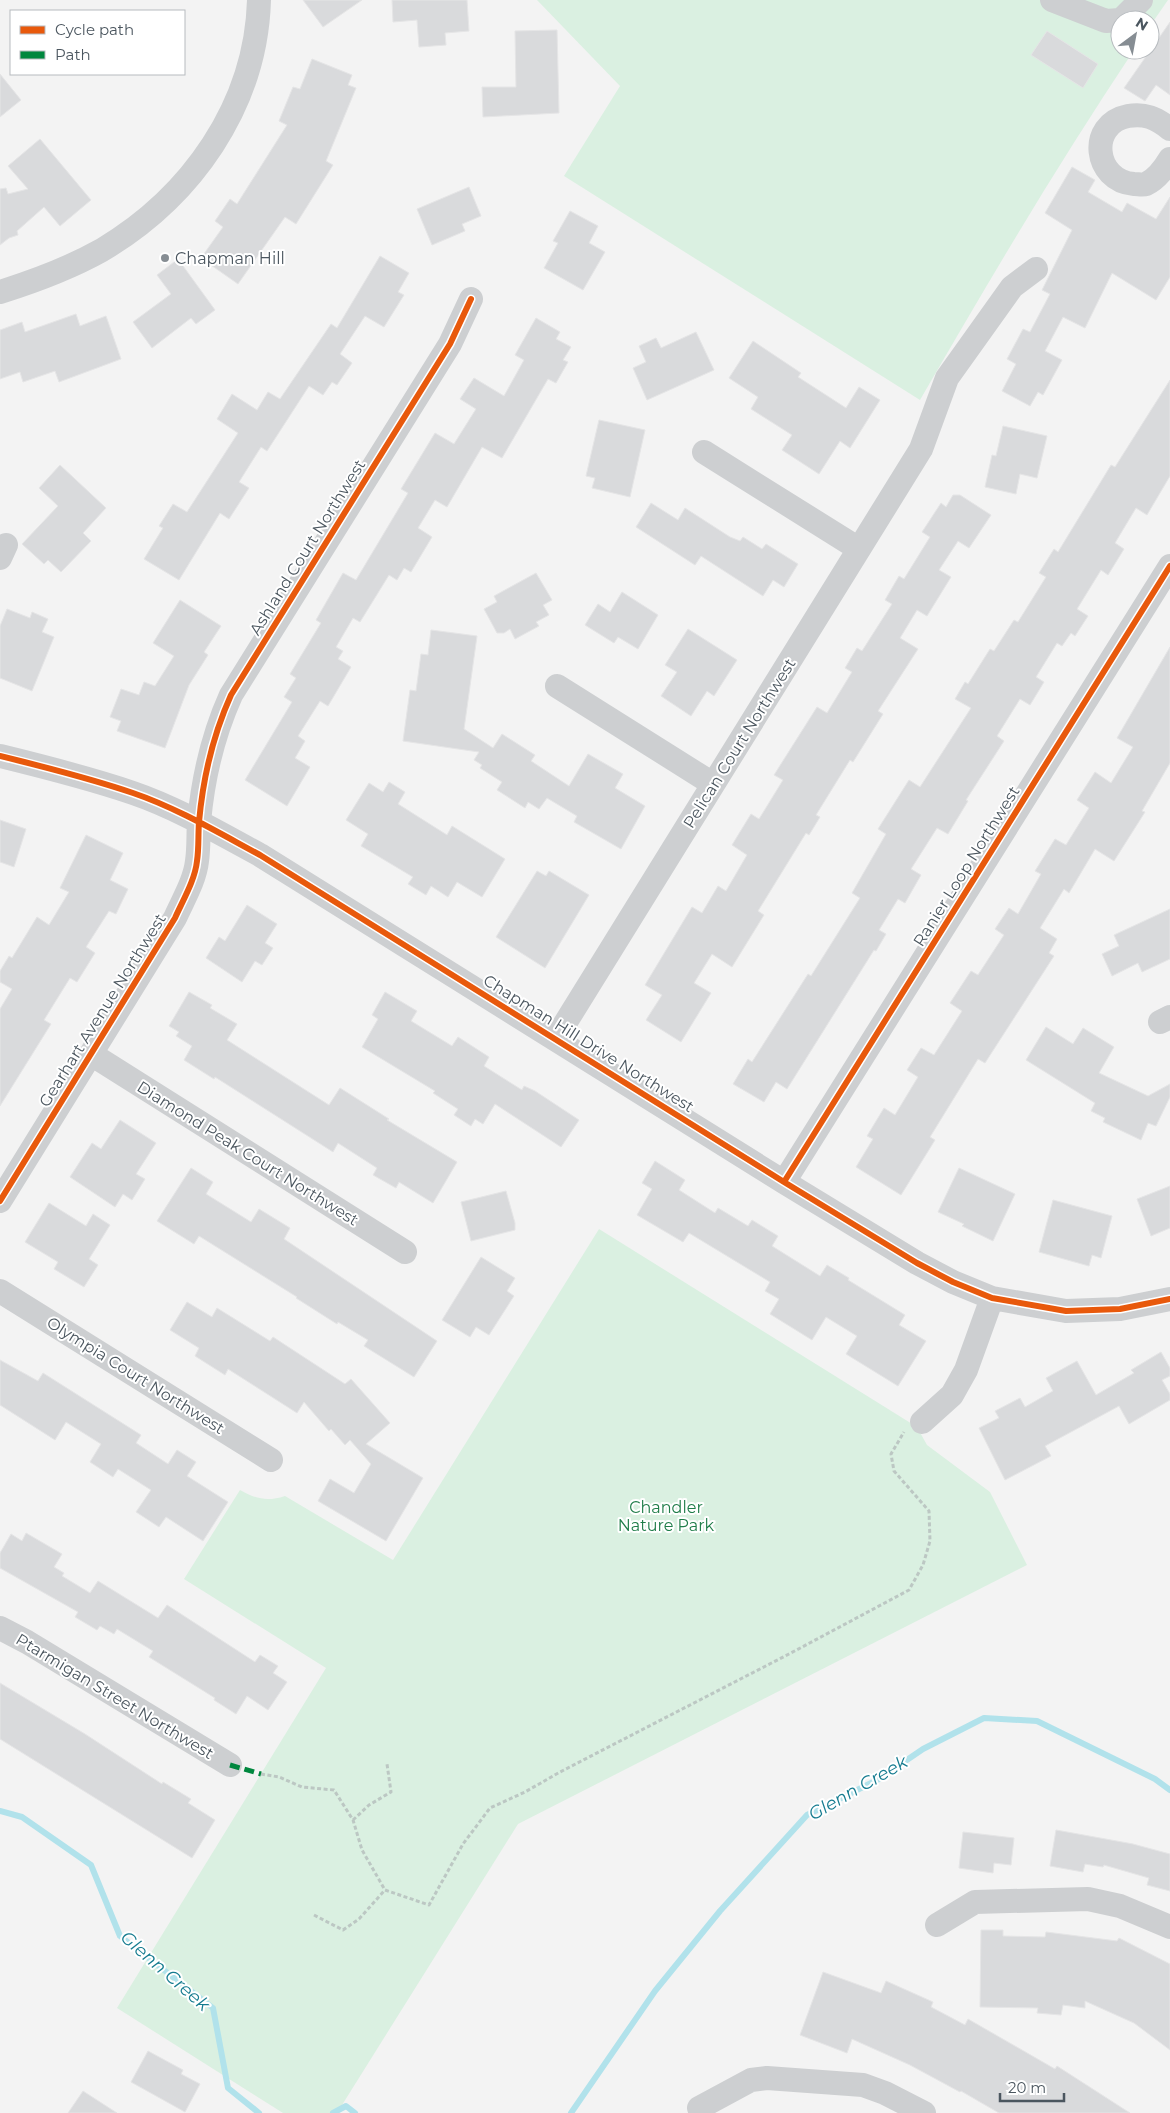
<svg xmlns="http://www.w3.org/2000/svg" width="1170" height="2113" font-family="Montserrat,sans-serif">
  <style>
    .green { fill: #daf0e1 }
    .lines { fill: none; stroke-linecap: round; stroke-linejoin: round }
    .stream { stroke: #b1e2eb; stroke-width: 6 }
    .building { fill: #d9dadc; stroke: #e5e5e6 }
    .path { stroke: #bcc7c3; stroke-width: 3; stroke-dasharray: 4 2.5; stroke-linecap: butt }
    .minor { stroke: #cdcfd1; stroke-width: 24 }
    .quiet { stroke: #00873e; stroke-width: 5; stroke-dasharray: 10 5; stroke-linecap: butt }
    .cycleway-casing { stroke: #fff; stroke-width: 9 }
    .cycleway { stroke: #e8590c; stroke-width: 6 }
    .poi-dot { fill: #868d93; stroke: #fff; stroke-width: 2 }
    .labels { text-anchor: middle; stroke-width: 4; stroke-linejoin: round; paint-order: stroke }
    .poi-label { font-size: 16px; fill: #4b565f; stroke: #fff; text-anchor: start }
    .street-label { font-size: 16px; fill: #4b565f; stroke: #fff }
    .park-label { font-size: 16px; fill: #1f7d49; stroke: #fff }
    .water-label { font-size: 18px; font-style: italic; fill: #167c90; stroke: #fff }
  </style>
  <rect width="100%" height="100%" fill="#f3f3f3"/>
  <!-- green -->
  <path class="green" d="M 537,0 L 1168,0 L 1150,26 L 1150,20 L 1120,20 L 1120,50 L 1134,50 C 1058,164 988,282 920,400 L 564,176 L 620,86 Z
    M 599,1229 L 917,1427 L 927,1445 L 990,1492 L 1027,1565 L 518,1824 L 337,2113 L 283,2113 L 117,2008 L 326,1668 L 184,1579 L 240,1490 C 256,1499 267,1502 285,1496 L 393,1560 Z"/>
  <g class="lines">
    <!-- stream -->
    <path class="stream" d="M 0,1811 L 22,1817 L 91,1865 L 120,1936 L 213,2008 L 228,2088 L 259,2113
      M 333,2113 L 346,2106 L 355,2113
      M 571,2113 L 655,1991 L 720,1911 L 807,1815 L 879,1779 L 923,1749 L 984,1718 L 1037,1721 L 1155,1779 L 1170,1790"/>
  </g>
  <!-- building -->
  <path class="building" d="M 303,0 L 362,0 L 323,27 Z
    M 392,0 L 467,0 L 469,31 L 445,33 L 446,45 L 419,47 L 417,20 L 393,22 Z
    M 1170,22 L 1170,95 L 1156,85 L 1145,101 L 1124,88 Z
    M 557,30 L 559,113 L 483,117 L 482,87 L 516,87 L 515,31 Z
    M 1047,31 L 1098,64 L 1083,88 L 1031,55 Z
    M 312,59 L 352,75 L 348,85 L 356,88 L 326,161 L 333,165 L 296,224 L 285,217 L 238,284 L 201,258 L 223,227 L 215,221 L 230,199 L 237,204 L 287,125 L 279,121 L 293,87 L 300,89 Z
    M 0,74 L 21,100 L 0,117 Z
    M 40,139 L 91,200 L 60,226 L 44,207 L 17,231 L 18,235 L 9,238 L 0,245 L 0,189 L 6,188 L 8,194 L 28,189 L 8,166 Z
    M 1072,167 L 1095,180 L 1088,192 L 1122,212 L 1127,203 L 1156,219 L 1170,197 L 1170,277 L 1156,300 L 1112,273 L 1085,328 L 1063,317 L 1045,351 L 1062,360 L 1043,395 L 1038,392 L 1030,406 L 1002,391 L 1016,364 L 1007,359 L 1023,329 L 1030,332 L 1050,294 L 1042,290 L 1072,230 L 1045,213 Z
    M 469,187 L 481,216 L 462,224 L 465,231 L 432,245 L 417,209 Z
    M 570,211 L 598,226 L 589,243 L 605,252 L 583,290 L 544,268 L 558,243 L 553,241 Z
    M 380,256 L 409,273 L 398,292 L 404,295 L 384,327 L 365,316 L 340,354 L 352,363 L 337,385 L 332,382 L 323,395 L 309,386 L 267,451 L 261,447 L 239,482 L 249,488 L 229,519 L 220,513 L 179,580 L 144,559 L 163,528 L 159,526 L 173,504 L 187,512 L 238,433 L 217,419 L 232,394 L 257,410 L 268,392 L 280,399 L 331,324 L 337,328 Z
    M 178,259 L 215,310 L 196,324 L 191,318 L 152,348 L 133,322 L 171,294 L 157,275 Z
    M 76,314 L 80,326 L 106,316 L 121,359 L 59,382 L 55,371 L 23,382 L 20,372 L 0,379 L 0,330 L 22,322 L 25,332 Z
    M 536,318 L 560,332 L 556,339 L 571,347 L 563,360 L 568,362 L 556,383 L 548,379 L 502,458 L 482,447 L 447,507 L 435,500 L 418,528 L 432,537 L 411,572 L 404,568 L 397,580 L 389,575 L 360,622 L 353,618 L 336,647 L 343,651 L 338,659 L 351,667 L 328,706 L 320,701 L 298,736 L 305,741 L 295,758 L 310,767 L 287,806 L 245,780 L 292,702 L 284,697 L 296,678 L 290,674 L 321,623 L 316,620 L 343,573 L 356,580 L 408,493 L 401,489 L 435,433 L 454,444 L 476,409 L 460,399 L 474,378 L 504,396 L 524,360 L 515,355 Z
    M 696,332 L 714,370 L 647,400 L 633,368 L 646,362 L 639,346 L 656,338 L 661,348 Z
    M 753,341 L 801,373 L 798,377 L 846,408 L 859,387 L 880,400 L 850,448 L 840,441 L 819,474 L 782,450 L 792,435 L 751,409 L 758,397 L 729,378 Z
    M 1170,380 L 1170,476 L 1147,515 L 1136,508 L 1115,543 L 1124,549 L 1108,575 L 1101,570 L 1077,609 L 1088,616 L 1075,636 L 1071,633 L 1062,646 L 1057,643 L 1036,677 L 1044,682 L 1030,705 L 1020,699 L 997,736 L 1004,741 L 966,800 L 968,801 L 948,834 L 937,828 L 911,869 L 921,875 L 905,903 L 898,899 L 879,930 L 886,934 L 876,951 L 874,950 L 787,1089 L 776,1082 L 764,1102 L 733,1084 L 748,1059 L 752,1062 L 808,974 L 811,976 L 860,898 L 852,893 L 886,834 L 878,829 L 909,780 L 920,787 L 971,708 L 955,699 L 965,682 L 968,684 L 990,649 L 994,651 L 1014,620 L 1018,622 L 1046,577 L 1039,573 L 1054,549 L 1058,552 L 1111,465 L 1115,467 Z
    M 599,420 L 645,430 L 630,497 L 592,488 L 595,478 L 586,476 Z
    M 1003,426 L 1047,436 L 1037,478 L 1020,474 L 1016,494 L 985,487 L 992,455 L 996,456 Z
    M 60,465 L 106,508 L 83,533 L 91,541 L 61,572 L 48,560 L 44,564 L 22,544 L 58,506 L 39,488 Z
    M 953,495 L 960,495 L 991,515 L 969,548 L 958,541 L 939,570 L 951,577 L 927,616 L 917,610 L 900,638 L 918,649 L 878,711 L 883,714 L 853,762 L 850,760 L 816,815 L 820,817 L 809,835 L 806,833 L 758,911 L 764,915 L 732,967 L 712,954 L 694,983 L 711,993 L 681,1042 L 646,1020 L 662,995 L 645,985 L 692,907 L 702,913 L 718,886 L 726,891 L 747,855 L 732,845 L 751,814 L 759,819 L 783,780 L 774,775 L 817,707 L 827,713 L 852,672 L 845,668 L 857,648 L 862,651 L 892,604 L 885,600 L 899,576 L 904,579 L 930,537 L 922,532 L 941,503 L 946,507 Z
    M 651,503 L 678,520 L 685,508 L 730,537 L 740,541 L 743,537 L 762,549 L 766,544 L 798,564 L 784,587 L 773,580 L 763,596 L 701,556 L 695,565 L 636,527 Z
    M 536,573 L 552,600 L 543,605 L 549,615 L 536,622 L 539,626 L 515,639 L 510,629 L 504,633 L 497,633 L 484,609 L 497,602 L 494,596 Z
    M 622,592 L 658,615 L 638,649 L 618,637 L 614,643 L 585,625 L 598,604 L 610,612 Z
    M 180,600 L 221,626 L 204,652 L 208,655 L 189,685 L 165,748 L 117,731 L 121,721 L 110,717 L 121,689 L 139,695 L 144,682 L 155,686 L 174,656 L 153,643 Z
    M 7,609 L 30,618 L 32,612 L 48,619 L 42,632 L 54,637 L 32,691 L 0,678 L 0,626 Z
    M 688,629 L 737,660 L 714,696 L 707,691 L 691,716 L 661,696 L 677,672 L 665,665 Z
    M 431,630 L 477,636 L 464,729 L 493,748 L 502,734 L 535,755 L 531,761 L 569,786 L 588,754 L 623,774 L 615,788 L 645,806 L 621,849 L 574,822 L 577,816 L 547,798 L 539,809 L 528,802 L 525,808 L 497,790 L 502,782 L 480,768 L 482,765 L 474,760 L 479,752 L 403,741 L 410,690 L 416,691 L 421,654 L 428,655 Z
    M 1170,647 L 1170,763 L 1142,811 L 1145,812 L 1114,861 L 1095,849 L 1069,893 L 1064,889 L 1040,928 L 1057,939 L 1049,953 L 1054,956 L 985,1063 L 978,1059 L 930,1137 L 935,1140 L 901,1195 L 856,1167 L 873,1139 L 867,1136 L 884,1108 L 895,1115 L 918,1077 L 907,1070 L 921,1048 L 934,1055 L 962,1011 L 950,1003 L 971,971 L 978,975 L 1004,935 L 995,929 L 1009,908 L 1018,914 L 1041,874 L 1035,871 L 1055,839 L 1066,845 L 1089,808 L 1077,800 L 1095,772 L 1111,783 L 1133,747 L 1117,738 Z
    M 389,782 L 405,792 L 398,804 L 447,835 L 452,826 L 505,859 L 482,897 L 457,882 L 448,897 L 431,886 L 426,895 L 408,884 L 413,877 L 361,846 L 368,834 L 346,820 L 369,783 L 383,792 Z
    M 0,820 L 26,829 L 14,867 L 0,862 Z
    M 86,835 L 123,853 L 110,880 L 128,889 L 116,914 L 109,911 L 86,947 L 95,953 L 77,982 L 70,978 L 44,1020 L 51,1024 L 0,1106 L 0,1009 L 12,989 L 0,982 L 0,971 L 9,956 L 12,958 L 37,917 L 49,925 L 69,892 L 60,888 Z
    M 537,871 L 546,876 L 549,871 L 589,895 L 545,968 L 496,937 Z
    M 247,905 L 277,924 L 265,943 L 273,948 L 262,965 L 255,961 L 242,982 L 206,958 L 219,937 L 225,941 Z
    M 1170,909 L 1170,959 L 1142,972 L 1138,963 L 1112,976 L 1102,954 L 1119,946 L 1114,935 Z
    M 189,992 L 212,1005 L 210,1008 L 237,1024 L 227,1040 L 329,1105 L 340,1088 L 389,1119 L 387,1120 L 457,1162 L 433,1203 L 399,1182 L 396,1188 L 373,1175 L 377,1168 L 338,1143 L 333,1152 L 215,1077 L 214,1079 L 184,1060 L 192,1046 L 176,1036 L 179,1032 L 169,1026 Z
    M 385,992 L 417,1011 L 411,1021 L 452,1046 L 458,1037 L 489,1057 L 484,1066 L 522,1090 L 524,1086 L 535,1091 L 579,1120 L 561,1147 L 495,1104 L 483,1124 L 475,1119 L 471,1126 L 454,1115 L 458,1109 L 433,1093 L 435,1091 L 362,1047 L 378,1019 L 372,1015 Z
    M 1046,1027 L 1073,1044 L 1083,1028 L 1114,1047 L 1099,1073 L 1148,1096 L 1170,1084 L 1170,1097 L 1156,1126 L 1148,1123 L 1141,1140 L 1103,1122 L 1105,1118 L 1091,1111 L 1095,1103 L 1026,1060 Z
    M 120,1120 L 156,1143 L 136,1174 L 145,1179 L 132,1200 L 123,1194 L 115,1207 L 70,1177 L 92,1143 L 101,1149 Z
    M 655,1161 L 685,1180 L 679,1190 L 715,1213 L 718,1208 L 748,1226 L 752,1220 L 778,1236 L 772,1246 L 820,1276 L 827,1265 L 849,1278 L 848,1280 L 905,1315 L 899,1325 L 926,1341 L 898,1386 L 846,1354 L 857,1336 L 826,1317 L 812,1340 L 770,1314 L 779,1299 L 765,1291 L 770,1282 L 689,1233 L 683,1242 L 637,1215 L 652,1189 L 642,1183 Z
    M 191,1168 L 213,1182 L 206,1194 L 251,1222 L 259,1209 L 290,1228 L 284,1239 L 437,1341 L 414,1377 L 364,1346 L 368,1340 L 338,1322 L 337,1324 L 296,1298 L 297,1297 L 199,1236 L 194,1244 L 157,1221 Z
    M 959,1168 L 1015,1194 L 993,1241 L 962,1226 L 964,1224 L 938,1212 Z
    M 1170,1186 L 1170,1228 L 1151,1236 L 1137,1199 Z
    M 506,1191 L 515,1223 L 515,1230 L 471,1241 L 461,1202 Z
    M 1053,1200 L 1112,1216 L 1101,1258 L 1092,1255 L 1089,1266 L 1039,1252 Z
    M 49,1203 L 86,1226 L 93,1214 L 110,1225 L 89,1259 L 98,1265 L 84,1287 L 54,1269 L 58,1262 L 25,1242 Z
    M 481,1257 L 515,1278 L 507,1291 L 514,1296 L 489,1335 L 476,1327 L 470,1337 L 442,1320 Z
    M 187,1302 L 212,1317 L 217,1308 L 270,1341 L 273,1337 L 345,1384 L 351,1379 L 390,1423 L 366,1444 L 423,1478 L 386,1541 L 318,1501 L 330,1479 L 354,1493 L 371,1464 L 350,1440 L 345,1445 L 331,1429 L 329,1431 L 304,1402 L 297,1413 L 228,1369 L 225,1375 L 195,1356 L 199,1348 L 170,1330 Z
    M 1161,1352 L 1170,1368 L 1170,1376 L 1162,1380 L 1170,1394 L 1170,1400 L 1129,1424 L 1119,1406 L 1045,1446 L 1051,1456 L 1005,1480 L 979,1428 L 999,1418 L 995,1411 L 1020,1398 L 1025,1407 L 1053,1391 L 1046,1378 L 1077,1361 L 1096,1395 L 1134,1373 L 1131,1370 Z
    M 0,1360 L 38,1381 L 43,1373 L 141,1435 L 136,1443 L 168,1464 L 177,1450 L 196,1462 L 187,1476 L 228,1502 L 203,1541 L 166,1517 L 159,1527 L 136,1512 L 151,1490 L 118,1469 L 113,1477 L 90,1462 L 101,1444 L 66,1422 L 55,1440 L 0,1405 Z
    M 26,1533 L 62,1554 L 54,1567 L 64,1573 L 62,1576 L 90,1593 L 98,1581 L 158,1618 L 167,1605 L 255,1662 L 260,1655 L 278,1666 L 273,1673 L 287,1682 L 268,1710 L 247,1696 L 236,1714 L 214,1700 L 215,1698 L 149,1657 L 153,1651 L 117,1629 L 114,1634 L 100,1626 L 97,1630 L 75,1617 L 78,1612 L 0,1568 L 0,1553 L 11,1534 L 22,1541 Z
    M 0,1683 L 85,1734 L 162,1784 L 163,1782 L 191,1799 L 188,1803 L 215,1820 L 192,1858 L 0,1739 Z
    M 1056,1830 L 1133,1844 L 1170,1854 L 1170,1891 L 1147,1885 L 1149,1878 L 1104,1865 L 1103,1867 L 1085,1864 L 1083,1872 L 1050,1866 Z
    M 963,1832 L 1014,1838 L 1011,1865 L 994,1863 L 993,1873 L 959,1868 Z
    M 981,1930 L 1003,1930 L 1003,1936 L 1045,1937 L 1046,1932 L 1117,1941 L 1119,1938 L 1170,1964 L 1170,2050 L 1134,2023 L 1085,2001 L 1085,2008 L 1063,2005 L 1061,2015 L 1037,2013 L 1038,2008 L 980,2007 Z
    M 823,1972 L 881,1993 L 886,1981 L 933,2002 L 931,2007 L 965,2025 L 968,2019 L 1055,2069 L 1057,2066 L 1130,2113 L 999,2113 L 961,2091 L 960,2092 L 910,2065 L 852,2039 L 847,2053 L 800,2035 Z
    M 148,2051 L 183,2070 L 181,2074 L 200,2084 L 185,2112 L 131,2082 Z
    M 83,2091 L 117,2113 L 68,2113 Z"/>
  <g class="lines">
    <!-- path -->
    <path class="path" d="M 261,1774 L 279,1777 L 302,1787 L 334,1790 L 353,1820 L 362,1850 L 385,1890 L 429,1905 L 463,1844 L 490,1808 L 525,1792 L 560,1772 L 789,1654 L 909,1590 L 923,1565 L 930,1541 L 929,1511 L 894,1471 L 891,1454 L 904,1432
      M 353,1820 L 369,1805 L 391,1792 L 387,1764
      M 314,1915 L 343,1930 L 359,1919 L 385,1890"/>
    <!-- minor -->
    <path class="minor" d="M 1052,0 L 1106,21 L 1120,20
      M 1121,20 L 1141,0
      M 1170,129 C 1156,118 1145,113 1128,116 C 1087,124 1094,181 1134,184 C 1138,184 1143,185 1146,184 C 1157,179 1164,169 1170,159
      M 0,292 C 35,281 70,268 102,250 C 191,197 256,106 259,0
      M 704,452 L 859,549
      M 0,558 L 6,545
      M 557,686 L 713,784
      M 0,756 C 45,767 89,778 133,793 C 177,808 219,833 260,855 L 784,1182 L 917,1263 L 953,1282 L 992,1298 L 1066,1311 L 1120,1309 L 1170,1299
      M 1160,1022 L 1170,1017
      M 556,1038 L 921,449 L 947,378 L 1012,287 L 1036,269
      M 91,1054 L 405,1252
      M 784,1182 L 1170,566
      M 0,1201 L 175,918 C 183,900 195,880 197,861 C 199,848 198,835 199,822 C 203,778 213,735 231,695 L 450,344 L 471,299
      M 0,1291 L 271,1460
      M 922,1422 L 952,1395 L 966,1370 L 992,1298
      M 0,1628 L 27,1642 L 230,1765
      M 937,1925 L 975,1902 L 1088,1899 L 1120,1906 L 1170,1927
      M 699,2108 L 751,2080 L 767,2078 L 863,2085 L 885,2093 L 924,2113"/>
    <!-- quiet -->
    <path class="quiet" d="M 230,1765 L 261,1774"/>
    <defs>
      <path id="cycleway" d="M 0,756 C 45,767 89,778 133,793 C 177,808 219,833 260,855 L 784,1182 L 917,1263 L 953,1282 L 992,1298 L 1066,1311 L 1120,1309 L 1170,1299
        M 784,1182 L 1170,566
        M 0,1201 L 175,918 C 183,900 195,880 197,861 C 199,848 198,835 199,822 C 203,778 213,735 231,695 L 450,344 L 471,299"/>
    </defs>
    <!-- cycleway casing -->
    <use href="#cycleway" class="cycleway-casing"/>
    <!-- cycleway -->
    <use href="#cycleway" class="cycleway"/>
  </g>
  <!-- markers -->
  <circle class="poi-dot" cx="165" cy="258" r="5"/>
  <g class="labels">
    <!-- poi labels -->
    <g class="poi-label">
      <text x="175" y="264">Chapman Hill</text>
    </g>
    <!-- street labels -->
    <g class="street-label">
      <text transform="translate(307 547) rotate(-58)" y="6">Ashland Court Northwest</text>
      <text transform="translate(739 743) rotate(-58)" y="6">Pelican Court Northwest</text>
      <text transform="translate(966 866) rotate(-58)" y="6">Ranier Loop Northwest</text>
      <text transform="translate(102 1010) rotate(-58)" y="6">Gearhart Avenue Northwest</text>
      <text transform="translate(589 1043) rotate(32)" y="6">Chapman Hill Drive Northwest</text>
      <text transform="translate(248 1153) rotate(32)" y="6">Diamond Peak Court Northwest</text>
      <text transform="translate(136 1375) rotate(32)" y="6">Olympia Court Northwest</text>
      <text transform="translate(115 1696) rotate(31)" y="6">Ptarmigan Street Northwest</text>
    </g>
    <!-- park labels -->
    <g class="park-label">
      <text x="666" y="1513">Chandler<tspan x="666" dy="18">Nature Park</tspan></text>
    </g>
    <!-- water labels -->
    <g class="water-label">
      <text transform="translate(858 1788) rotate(-30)" y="6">Glenn Creek</text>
      <text transform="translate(165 1971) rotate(41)" y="6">Glenn Creek</text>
    </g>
  </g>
  <!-- legend -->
  <rect x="10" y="10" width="175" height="65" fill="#ffffff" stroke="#b7bbbf"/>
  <rect x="20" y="26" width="25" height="8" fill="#e8590c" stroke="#b7bbbf"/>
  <text x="55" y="35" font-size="15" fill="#4b565f">Cycle path</text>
  <rect x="20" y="51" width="25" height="8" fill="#00873e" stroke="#b7bbbf"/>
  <text x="55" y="60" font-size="15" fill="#4b565f">Path</text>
  <!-- north arrow -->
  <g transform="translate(1135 35) rotate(32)"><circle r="24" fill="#ffffff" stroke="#b7bbbf"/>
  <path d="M0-4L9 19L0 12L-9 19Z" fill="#868d93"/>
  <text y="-8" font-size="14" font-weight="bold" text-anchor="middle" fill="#4b565f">N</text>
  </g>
  <!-- scale -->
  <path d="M1000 2093v8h64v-8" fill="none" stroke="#4b565f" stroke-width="2.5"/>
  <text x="1008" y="2093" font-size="15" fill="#4b565f" stroke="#ffffff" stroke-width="4" paint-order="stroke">20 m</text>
</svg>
